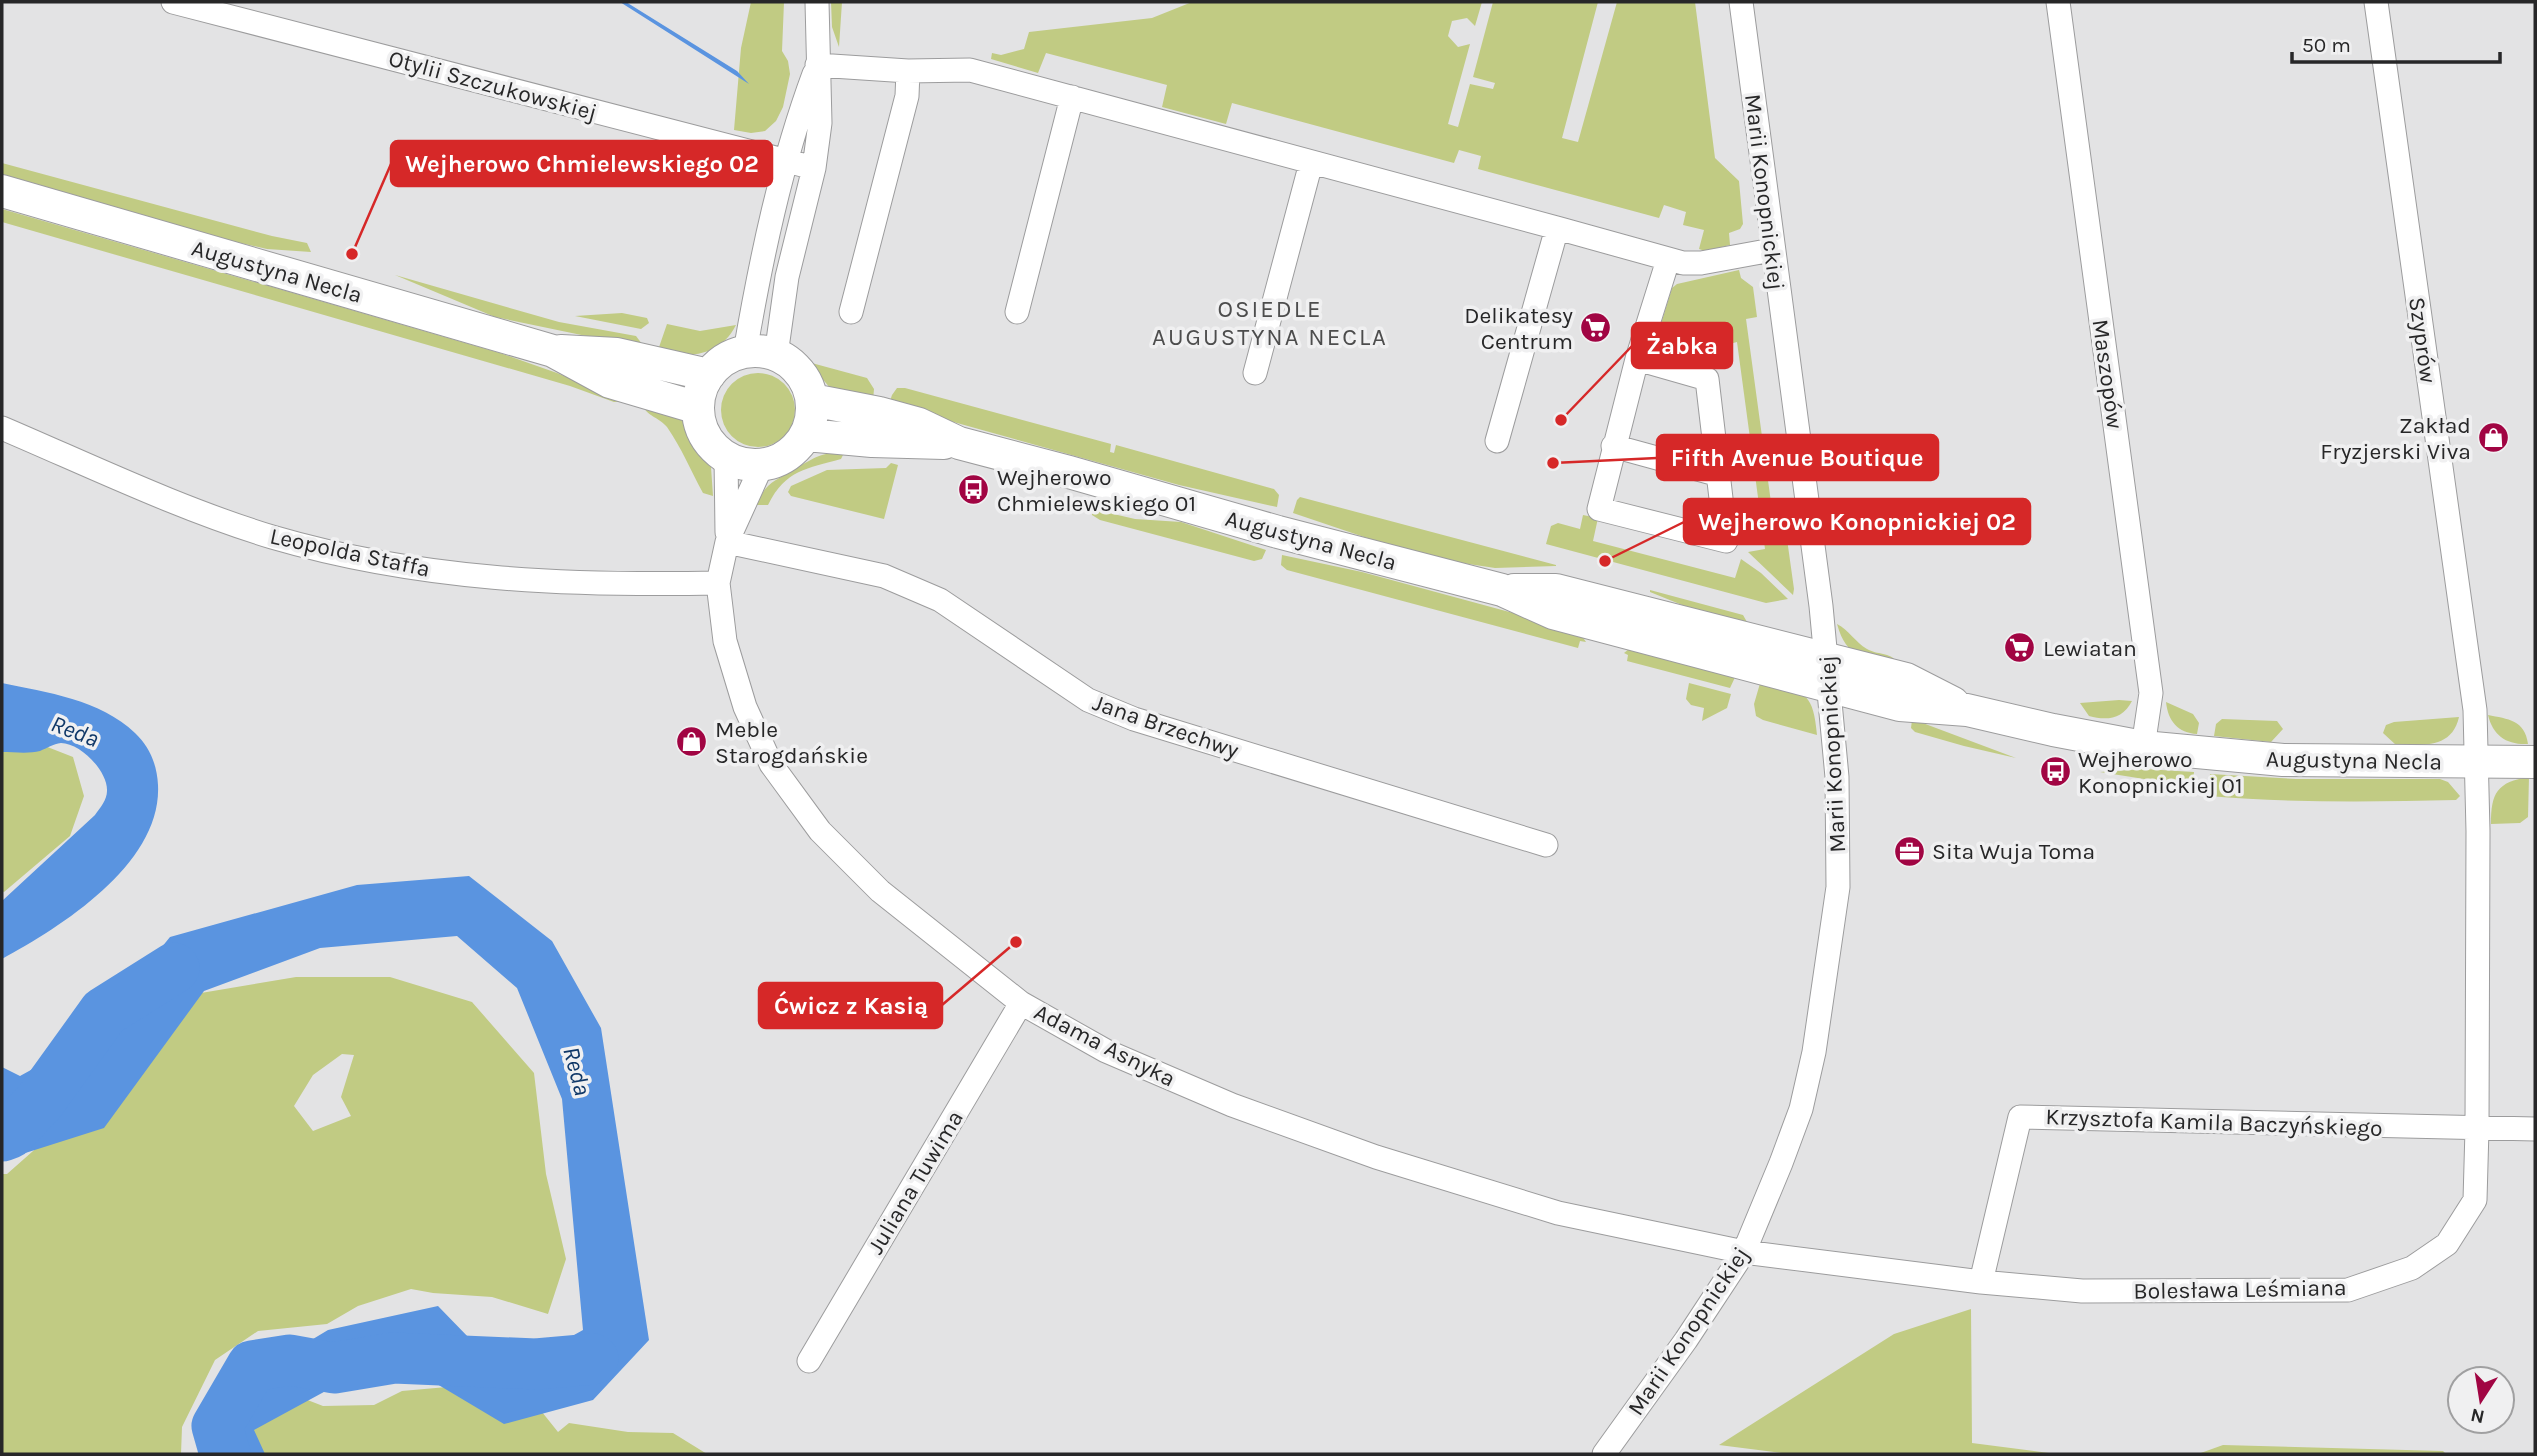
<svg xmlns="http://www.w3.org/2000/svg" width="2537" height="1456" font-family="Karla,sans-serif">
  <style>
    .green { fill: #c1cb83; fill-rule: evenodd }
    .water { fill: #5a94e0 }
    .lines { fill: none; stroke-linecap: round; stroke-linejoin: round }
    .river { stroke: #5a94e0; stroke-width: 51 }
    .street-casing { stroke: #9c9c9d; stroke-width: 25 }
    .secondary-casing { stroke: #9c9c9d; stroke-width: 34 }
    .street { stroke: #fff; stroke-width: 23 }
    .secondary { stroke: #fff; stroke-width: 32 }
    .labels { text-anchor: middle; stroke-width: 7; stroke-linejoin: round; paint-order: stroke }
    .street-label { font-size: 23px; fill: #272728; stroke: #f0f0f1 }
    .poi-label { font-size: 23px; fill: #272728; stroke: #f0f0f1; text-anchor: start }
    .neighbourhood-label { font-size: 24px; letter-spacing: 2px; fill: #4d4d4d; stroke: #f0f0f1 }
    .water-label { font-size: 24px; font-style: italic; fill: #103868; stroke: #f0f0f1 }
    .leader { fill: none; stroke: #d62828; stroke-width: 2.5 }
    .callout-dot { fill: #d62828; stroke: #f0f0f1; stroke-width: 2.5 }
    .callout { fill: #d62828; stroke: #d62828; stroke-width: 2.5 }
    .callout-label { font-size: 24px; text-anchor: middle; font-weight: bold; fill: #fff }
  </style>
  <rect width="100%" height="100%" fill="#e3e3e4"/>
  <!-- green -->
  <path class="green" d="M 751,2 L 784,2 L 782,51 L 788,61 L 790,74 L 783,107 L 776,121 L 765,131 L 751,133 L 734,130 L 741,48 Z
    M 831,2 L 842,2 L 839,47 L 832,27 Z
    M 1192,2 L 1482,2 L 1475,26 L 1467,18 L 1452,21 L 1448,36 L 1458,47 L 1470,44 L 1448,124 L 1458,127 L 1470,84 L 1493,89 L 1495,83 L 1473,77 L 1493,2 L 1598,2 L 1562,138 L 1578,142 L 1617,2 L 1695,2 L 1715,158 L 1739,181 L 1743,224 L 1740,229 L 1729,233 L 1730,245 L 1705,251 L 1699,249 L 1704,230 L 1683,225 L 1686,212 L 1664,205 L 1659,218 L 1478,169 L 1481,156 L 1459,150 L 1454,163 L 1232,103 L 1226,124 L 1162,107 L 1167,85 L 1046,53 L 1038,73 L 991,59 L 992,53 L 1001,55 L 1024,49 L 1029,32 L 1152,18 Z
    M 2,163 L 272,236 L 307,243 L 311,252 L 267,249 L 236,242 L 2,174 Z
    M 2,209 L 500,353 L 557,373 L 625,401 L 614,402 L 570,386 L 2,222 Z
    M 1739,270 L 1741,278 L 1753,287 L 1757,317 L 1746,319 L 1776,539 L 1787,539 L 1794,589 L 1793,595 L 1748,552 L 1765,549 L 1737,342 L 1684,356 L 1676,357 L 1662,352 L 1656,340 L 1672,288 L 1677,284 Z
    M 395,275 L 559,322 L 636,336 L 642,344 L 620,343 L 495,317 Z
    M 622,313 L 647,318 L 649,323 L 641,329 L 575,316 Z
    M 667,324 L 700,331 L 736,325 C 719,358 689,357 657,353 Z
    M 808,362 L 867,378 L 874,389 L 873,401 L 831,389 Z
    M721 410a37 37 0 1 1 74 0a37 37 0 1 1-74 0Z
    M 897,388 L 905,388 L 1111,444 L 1110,452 L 1114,453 L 1116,445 L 1274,489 L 1279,495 L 1277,507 L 1179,485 L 889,404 L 892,395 Z
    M 643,405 L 679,414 L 686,421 L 711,467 L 713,496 L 703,493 C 691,471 681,447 667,427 C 659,417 646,416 643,405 Z
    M 845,451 L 841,459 C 807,469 786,469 768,505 L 756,505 C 766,482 775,481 795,469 C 815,457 821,453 845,451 Z
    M 891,463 L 898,465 L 884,519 L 791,496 L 788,492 L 791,486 L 827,470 L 886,468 Z
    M 1300,497 L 1556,565 L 1556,566 L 1495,568 L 1462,563 L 1373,540 L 1293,513 L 1297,500 Z
    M 1092,509 L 1135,519 L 1181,522 L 1266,550 L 1262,559 L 1254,561 L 1100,520 L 1092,515 Z
    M 1583,515 L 1598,518 L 1593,541 L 1735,578 L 1741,559 L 1761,573 L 1788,599 L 1766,603 L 1546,544 L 1551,526 L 1558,523 L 1580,529 Z
    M 1282,555 L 1362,572 L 1565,627 L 1580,633 L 1586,642 L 1580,641 L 1578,648 L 1287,570 L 1281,565 Z
    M 1650,590 L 1743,615 L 1751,629 L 1724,622 L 1650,592 Z
    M 1837,624 C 1849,630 1855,642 1867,649 C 1877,655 1890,652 1897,662 C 1864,656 1847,660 1837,624 Z
    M 1629,649 L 1737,673 L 1730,688 L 1627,661 L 1628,655 L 1624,653 Z
    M 1761,680 C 1802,694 1813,687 1817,735 L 1763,720 L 1756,716 L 1754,704 Z
    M 1689,683 L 1731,694 L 1727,708 L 1702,721 L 1704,708 L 1691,705 L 1686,699 Z
    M 2119,700 L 2132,701 C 2123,719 2107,721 2089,716 L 2080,703 Z
    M 2166,702 L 2193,714 L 2199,723 L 2197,734 C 2178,733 2168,721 2166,702 Z
    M 2488,715 C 2508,719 2525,720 2528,744 C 2507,745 2493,736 2488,715 Z
    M 2459,717 C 2452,749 2422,745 2396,745 L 2383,733 L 2386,725 L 2394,722 Z
    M 2222,719 L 2277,721 L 2283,729 L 2271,742 L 2214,736 L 2216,724 Z
    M 1912,720 L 1920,722 L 2016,758 L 1964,746 L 1915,732 L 1911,728 Z
    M 2,736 L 27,739 L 73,757 L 84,796 L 70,836 L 4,892 L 2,891 Z
    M 2145,769 L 2194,772 L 2193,782 L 2188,786 L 2100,772 Z
    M 2210,774 L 2296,779 L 2440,779 L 2448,782 L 2460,796 L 2456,800 C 2373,802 2291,803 2208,796 Z
    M 2529,777 L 2528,817 L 2520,823 L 2491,824 C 2491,793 2497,782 2529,777 Z
    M 296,977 L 390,977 L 472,1002 L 534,1073 L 546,1174 L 566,1259 L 548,1314 L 492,1297 L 433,1293 L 411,1289 L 358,1306 L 327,1324 L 258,1331 L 215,1360 L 182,1427 L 181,1454 L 2,1454 L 2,1174 L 7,1174 L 67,1121 L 195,994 ZM 342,1054 L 354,1055 L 341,1097 L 351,1116 L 313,1131 L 294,1106 L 313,1075 Z
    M 1971,1309 L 1972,1443 L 2056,1454 L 1790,1454 L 1719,1445 L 1894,1334 Z
    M 458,1386 L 538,1407 L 558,1432 L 569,1423 L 628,1432 L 673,1433 L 707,1454 L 248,1454 L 257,1409 L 292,1394 L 323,1406 L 374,1405 L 402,1391 Z
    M 2223,1445 L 2443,1451 L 2446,1454 L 2198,1454 Z"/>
  <!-- water -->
  <path class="water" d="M 620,2 L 626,2 L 737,71 L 749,84 Z
    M 2,683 C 46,692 101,700 135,733 C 150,747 157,765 158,785 C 162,863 63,926 2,959 L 2,901 L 95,815 C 100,808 107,800 107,791 C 108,771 80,743 61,743 C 53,744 47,748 40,751 C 29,754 13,752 2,752 Z
    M 469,876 L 552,941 L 601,1028 L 649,1340 L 593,1400 L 504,1424 L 390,1356 L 254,1430 L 265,1454 L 211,1454 L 220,1395 L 328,1330 L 438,1306 L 504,1374 L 583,1330 L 562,1099 L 517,988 L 457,936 L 320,948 L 204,991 L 104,1128 L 19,1155 L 2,1146 L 2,1067 L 20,1076 L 87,1039 L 170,937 L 357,885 Z"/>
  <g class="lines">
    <!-- river -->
    <path class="river" d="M 2,1136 L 10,1133 L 40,1101 L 104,1012 L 174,968
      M 225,1454 L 217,1426 L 252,1366 L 290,1360 L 334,1368 L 394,1358 L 536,1364 L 593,1359"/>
    <defs>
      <path id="street" d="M 173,2 L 814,168
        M 2058,2 L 2151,693 L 2143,747
        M 817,65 L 908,71 L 970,70 L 1557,228 L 1497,441
        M 1557,228 L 1683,263 L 1701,263 L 1772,250
        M 851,312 L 907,96 L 908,71
        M 1017,312 L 1072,97
        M 745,352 C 761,259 781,163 814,74
        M 776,355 L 787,277 L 814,168 L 820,123 L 817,2
        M 1637,359 L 1707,379 L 1726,541 L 1599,509 L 1637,359 L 1668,260
        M 1255,373 L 1311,163
        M 2,428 C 91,466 180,509 272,537 C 419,580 567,586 718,583
        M 1613,446 L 1719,475
        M 726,457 L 727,532
        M 762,465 L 727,542 L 718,583 L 725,641 L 745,707 L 771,764 L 820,831 L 880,891 L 1021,1003 L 1106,1051 L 1232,1105 L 1376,1157 L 1558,1213 L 1744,1252 L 1981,1282 L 2082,1291 L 2348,1290 L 2412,1268 L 2447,1244 L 2475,1200 L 2477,1129 L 2478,831 L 2475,710 L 2376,2
        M 727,542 L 884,576 L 940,600 L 1088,700 L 1134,719 L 1546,845
        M 1981,1282 L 2020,1117 L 2535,1129
        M 809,1361 L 1021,1003
        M 1604,1454 L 1686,1340 L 1744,1252 L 1781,1163 L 1801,1109 L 1814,1052 L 1838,887 L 1837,777 L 1821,606 L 1741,2"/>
      <path id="secondary" d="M 2,191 L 553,351 L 610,382 L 698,408
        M 561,351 L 617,354 L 709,375
        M698 408a57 57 0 1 1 114 0a57 57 0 1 1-114 0Z
        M 812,400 L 879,413 L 919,424 L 959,443 L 1069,472 L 1278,532 L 1502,590 L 1553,613 L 1900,705 L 1967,710 L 2053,730 L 2143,747 L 2283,760 L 2535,762
        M 806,435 L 872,441 L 944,443
        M 1514,590 L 1556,590 L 1906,679 L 1953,703"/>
    </defs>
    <!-- street casing -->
    <use href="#street" class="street-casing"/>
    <!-- secondary casing -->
    <use href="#secondary" class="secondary-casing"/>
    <!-- street -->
    <use href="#street" class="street"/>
    <!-- secondary -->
    <use href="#secondary" class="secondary"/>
  </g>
  <!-- icons -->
  <defs>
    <symbol id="supermarket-disc" viewBox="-11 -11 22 22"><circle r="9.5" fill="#a10543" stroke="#f0f0f1"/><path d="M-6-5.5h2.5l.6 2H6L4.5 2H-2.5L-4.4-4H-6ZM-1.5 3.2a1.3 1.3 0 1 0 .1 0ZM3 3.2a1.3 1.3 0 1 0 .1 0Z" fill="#fff"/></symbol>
    <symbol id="shop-disc" viewBox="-11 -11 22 22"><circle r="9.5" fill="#a10543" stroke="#f0f0f1"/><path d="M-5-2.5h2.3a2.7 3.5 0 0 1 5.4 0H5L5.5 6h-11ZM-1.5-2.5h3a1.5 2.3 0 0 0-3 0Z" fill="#fff"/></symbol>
    <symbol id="bus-disc" viewBox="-11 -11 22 22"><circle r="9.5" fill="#a10543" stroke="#f0f0f1"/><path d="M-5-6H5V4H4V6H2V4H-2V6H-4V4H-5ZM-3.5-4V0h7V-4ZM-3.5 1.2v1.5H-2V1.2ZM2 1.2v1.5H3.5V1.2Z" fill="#fff"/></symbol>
    <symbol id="office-disc" viewBox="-11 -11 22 22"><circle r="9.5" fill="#a10543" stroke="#f0f0f1"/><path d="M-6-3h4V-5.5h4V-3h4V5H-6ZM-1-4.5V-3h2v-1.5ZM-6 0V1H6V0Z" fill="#fff"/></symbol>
  </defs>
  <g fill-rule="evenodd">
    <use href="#supermarket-disc" x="1578" y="310" width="35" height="35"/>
    <use href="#shop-disc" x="2476" y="420" width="35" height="35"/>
    <use href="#bus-disc" x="956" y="472" width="35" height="35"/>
    <use href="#supermarket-disc" x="2002" y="630" width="35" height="35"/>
    <use href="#shop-disc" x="674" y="724" width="35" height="35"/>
    <use href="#bus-disc" x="2038" y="754" width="35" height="35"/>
    <use href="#office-disc" x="1892" y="834" width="35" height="35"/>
  </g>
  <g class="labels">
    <!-- street labels -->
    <g class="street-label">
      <text transform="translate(493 85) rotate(15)" y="8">Otylii Szczukowskiej</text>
      <text transform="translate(1765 192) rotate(83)" y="8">Marii Konopnickiej</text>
      <text transform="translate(277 271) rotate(16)" y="8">Augustyna Necla</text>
      <text transform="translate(2423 340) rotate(82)" y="8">Szyprów</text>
      <text transform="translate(2108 374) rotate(82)" y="8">Maszopów</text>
      <text transform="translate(1311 540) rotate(15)" y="8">Augustyna Necla</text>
      <text transform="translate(350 552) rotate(12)" y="8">Leopolda Staffa</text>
      <text transform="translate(1166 726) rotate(19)" y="8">Jana Brzechwy</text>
      <text transform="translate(1832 754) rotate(-93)" y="8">Marii Konopnickiej</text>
      <text transform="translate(2354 760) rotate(1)" y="8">Augustyna Necla</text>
      <text transform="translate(1105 1045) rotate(27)" y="8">Adama Asnyka</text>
      <text transform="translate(2214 1122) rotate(2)" y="8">Krzysztofa Kamila Baczyńskiego</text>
      <text transform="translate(915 1182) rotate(-59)" y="8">Juliana Tuwima</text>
      <text transform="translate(2240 1289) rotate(-1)" y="8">Bolesława Leśmiana</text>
      <text transform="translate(1688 1331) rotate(-56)" y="8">Marii Konopnickiej</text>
    </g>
    <!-- poi labels -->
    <g class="poi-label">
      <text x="1573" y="323" text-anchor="end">Delikatesy<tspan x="1573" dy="26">Centrum</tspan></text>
      <text x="2471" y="433" text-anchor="end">Zakład<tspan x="2471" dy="26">Fryzjerski Viva</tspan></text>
      <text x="997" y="485">Wejherowo<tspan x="997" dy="26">Chmielewskiego 01</tspan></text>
      <text x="2043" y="656">Lewiatan</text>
      <text x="715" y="737">Meble<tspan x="715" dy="26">Starogdańskie</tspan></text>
      <text x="2078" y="767">Wejherowo<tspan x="2078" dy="26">Konopnickiej 01</tspan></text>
      <text x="1932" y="859">Sita Wuja Toma</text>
    </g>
    <!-- neighbourhood labels -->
    <g class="neighbourhood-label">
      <text x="1270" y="317">OSIEDLE<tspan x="1270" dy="28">AUGUSTYNA NECLA</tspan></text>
    </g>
    <!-- water labels -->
    <g class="water-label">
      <text transform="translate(75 731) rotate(21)" y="8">Reda</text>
      <text transform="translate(577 1071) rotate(75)" y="8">Reda</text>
    </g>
  </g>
  <!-- callouts -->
  <path class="leader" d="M352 254L391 164M1561 420L1632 346M1553 463L1657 458M1605 561L1684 522M1016 942L942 1005"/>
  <g class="callout-dot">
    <circle cx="352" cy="254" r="7"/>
    <circle cx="1561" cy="420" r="7"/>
    <circle cx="1553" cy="463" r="7"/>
    <circle cx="1605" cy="561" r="7"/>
    <circle cx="1016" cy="942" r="7"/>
  </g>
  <g class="callout">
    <rect x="391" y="141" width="381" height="45" rx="7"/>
    <rect x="1632" y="323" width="100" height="45" rx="7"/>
    <rect x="1657" y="435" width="281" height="45" rx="7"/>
    <rect x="1684" y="499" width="346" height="45" rx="7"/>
    <rect x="759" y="983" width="183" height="45" rx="7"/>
  </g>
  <g class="callout-label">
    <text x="582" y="172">Wejherowo Chmielewskiego 02</text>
    <text x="1682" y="354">Żabka</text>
    <text x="1797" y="466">Fifth Avenue Boutique</text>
    <text x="1857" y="530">Wejherowo Konopnickiej 02</text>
    <text x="851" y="1014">Ćwicz z Kasią</text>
  </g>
  <!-- border -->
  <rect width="2537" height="1456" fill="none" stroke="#272728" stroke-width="7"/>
  <!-- north arrow -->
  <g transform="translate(2481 1400) rotate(192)"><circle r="33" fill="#f0f0f1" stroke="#a0a0a1" stroke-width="2"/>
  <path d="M0-5L12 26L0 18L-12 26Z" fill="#a10543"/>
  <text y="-10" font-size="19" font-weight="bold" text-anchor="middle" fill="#272728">N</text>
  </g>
  <!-- scale -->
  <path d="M2292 52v10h208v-10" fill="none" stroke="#272728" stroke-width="3.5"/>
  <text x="2302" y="52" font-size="21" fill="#272728" stroke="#f0f0f1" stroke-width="5" paint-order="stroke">50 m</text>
</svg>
